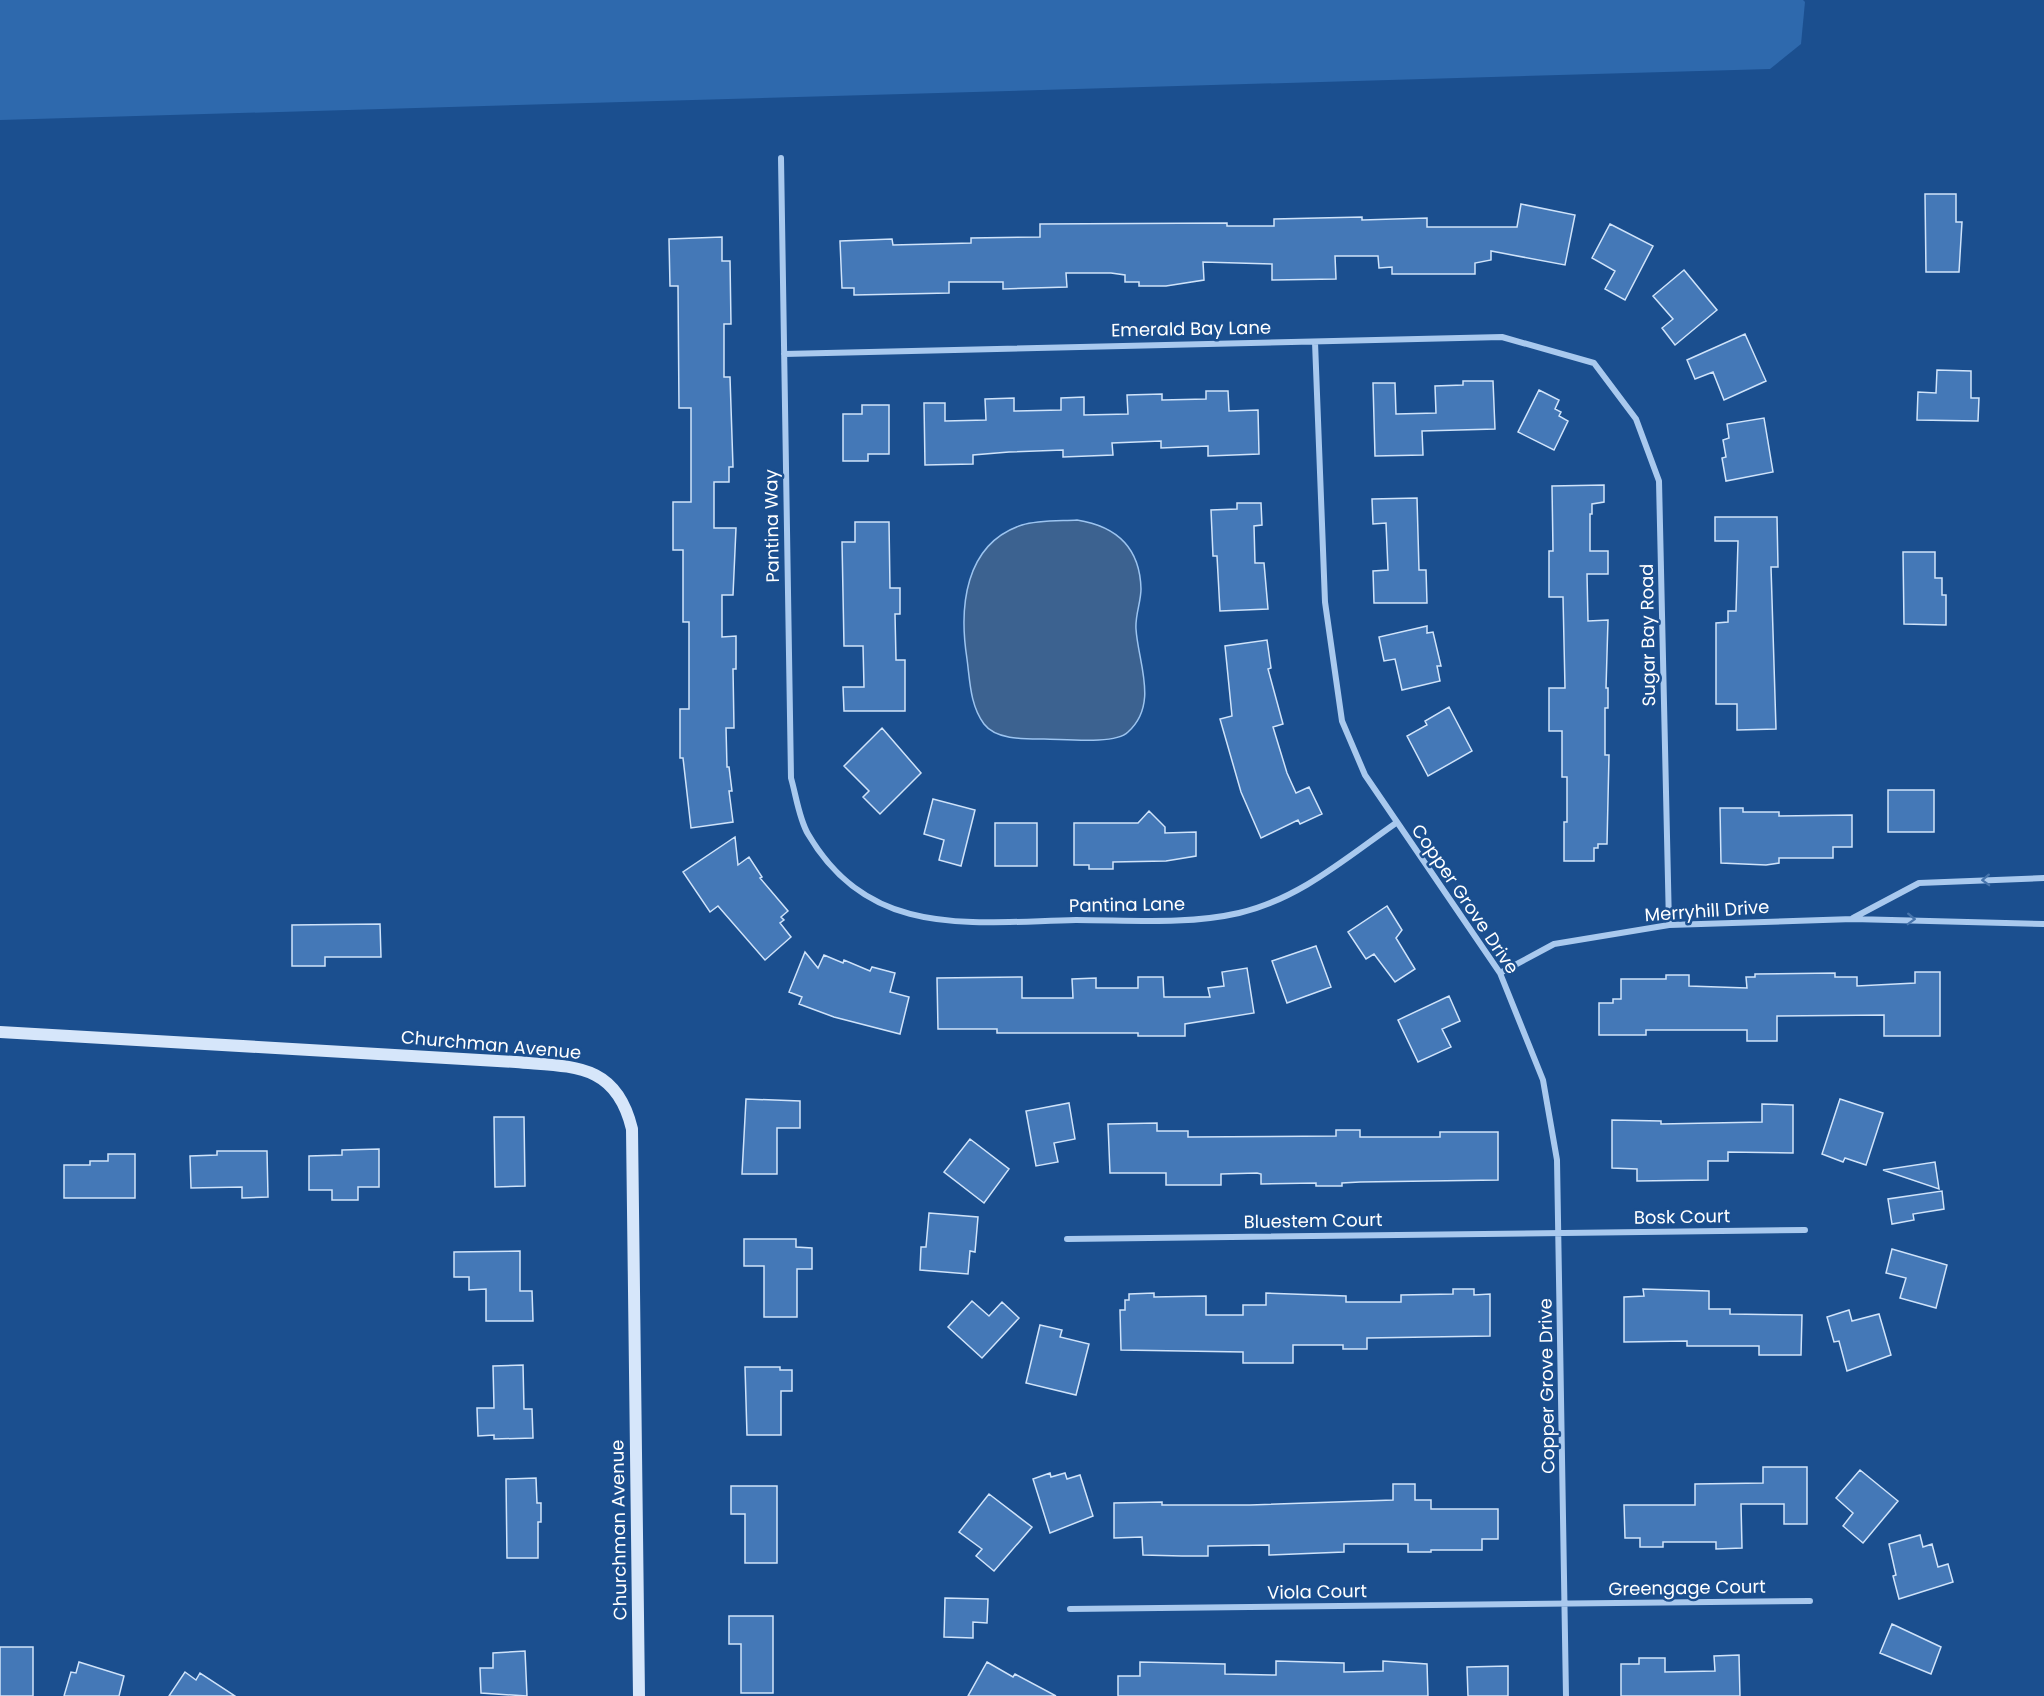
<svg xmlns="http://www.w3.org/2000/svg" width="2044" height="1696" font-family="Poppins,sans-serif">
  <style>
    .green { fill: #2e69ad }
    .water { fill: #3c6290; stroke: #9cc4f0; stroke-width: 1.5 }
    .building { fill: #4478b7; stroke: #cfe3fa; stroke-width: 1.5 }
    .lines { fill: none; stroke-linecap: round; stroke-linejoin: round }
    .street { stroke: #a9c9ee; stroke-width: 6 }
    .secondary { stroke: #d6e6fa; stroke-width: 12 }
    .oneway { stroke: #4674ac }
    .labels { text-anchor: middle; stroke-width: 5; stroke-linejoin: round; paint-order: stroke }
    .street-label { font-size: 18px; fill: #fff; stroke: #1b4f8f }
  </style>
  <rect width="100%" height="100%" fill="#1b4f8f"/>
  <!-- green -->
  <path class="green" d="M 0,0 L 1803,0 L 1805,2 L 1801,44 L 1770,69 L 0,120 Z"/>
  <!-- water -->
  <path class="water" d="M 1077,520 C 1115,526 1140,547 1141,589 C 1141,602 1135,615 1136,629 C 1138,663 1159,704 1128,732 C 1115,745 1063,739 1044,739 C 1025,739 996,740 984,724 C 970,705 970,681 967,659 C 959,608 964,544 1022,525 C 1038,520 1060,521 1077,520 Z"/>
  <!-- building -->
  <path class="building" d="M 1925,194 L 1956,194 L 1956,222 L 1962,222 L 1959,272 L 1926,272 Z
    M 1521,204 L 1575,215 L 1565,265 L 1491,251 L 1491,260 L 1475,263 L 1475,274 L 1392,274 L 1392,267 L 1379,268 L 1378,256 L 1335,256 L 1336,279 L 1272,280 L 1272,264 L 1203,262 L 1204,280 L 1166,286 L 1139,286 L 1139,282 L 1125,282 L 1125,275 L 1111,273 L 1066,273 L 1067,287 L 1003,289 L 1003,282 L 949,282 L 949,293 L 854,295 L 854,288 L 842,288 L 840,241 L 892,239 L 893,245 L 971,243 L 971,238 L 1040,237 L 1040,224 L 1227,223 L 1227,226 L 1274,226 L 1274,219 L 1362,217 L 1362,220 L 1427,218 L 1427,227 L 1517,227 Z
    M 1610,224 L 1653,246 L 1625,300 L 1605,289 L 1615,271 L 1592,258 Z
    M 722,237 L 722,261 L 730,261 L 731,324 L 724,324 L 724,377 L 730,377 L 733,467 L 729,467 L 729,482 L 714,482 L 714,528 L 736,528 L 733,595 L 722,595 L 722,637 L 736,636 L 736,669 L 733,669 L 734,728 L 726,728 L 727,767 L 729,767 L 732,791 L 729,791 L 733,822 L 691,828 L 683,758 L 680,758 L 680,709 L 689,709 L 689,622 L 683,622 L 683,550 L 673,550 L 673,502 L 691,502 L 691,408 L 679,408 L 678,286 L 670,286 L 669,239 Z
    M 1684,270 L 1717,310 L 1675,345 L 1662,328 L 1673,319 L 1653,296 Z
    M 1745,334 L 1766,381 L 1724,400 L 1713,372 L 1695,379 L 1687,360 Z
    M 1937,370 L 1971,371 L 1971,398 L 1979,398 L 1978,421 L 1917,420 L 1918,392 L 1936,393 Z
    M 1463,381 L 1493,381 L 1495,429 L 1422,431 L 1423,455 L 1375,456 L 1373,383 L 1395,383 L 1396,414 L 1436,413 L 1435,386 L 1463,385 Z
    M 1539,390 L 1559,400 L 1555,409 L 1561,412 L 1559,416 L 1568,421 L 1554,450 L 1518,432 Z
    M 1206,391 L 1228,391 L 1229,411 L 1258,410 L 1259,454 L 1208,456 L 1208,446 L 1161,448 L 1161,441 L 1112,443 L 1113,455 L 1063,457 L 1063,450 L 1009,452 L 973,455 L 973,464 L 925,465 L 924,403 L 945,403 L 945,421 L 986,420 L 985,399 L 1014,398 L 1014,411 L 1061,410 L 1061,398 L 1084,397 L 1084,415 L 1128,414 L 1127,395 L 1162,394 L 1162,400 L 1206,399 Z
    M 862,405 L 889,405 L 889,454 L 868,454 L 868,461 L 843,461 L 843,414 L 862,414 Z
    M 1764,418 L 1773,472 L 1726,481 L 1722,458 L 1726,457 L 1723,440 L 1729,438 L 1727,424 Z
    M 1604,485 L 1604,502 L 1592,504 L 1592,514 L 1590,514 L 1590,551 L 1608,551 L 1608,574 L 1587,574 L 1588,621 L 1608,620 L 1606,688 L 1608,688 L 1608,708 L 1605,708 L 1605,755 L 1609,755 L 1607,844 L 1598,844 L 1598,848 L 1594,848 L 1594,861 L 1564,861 L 1564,822 L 1567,822 L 1567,777 L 1562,777 L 1562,731 L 1549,731 L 1549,688 L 1565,688 L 1563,597 L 1549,597 L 1549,551 L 1553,551 L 1552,486 Z
    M 1417,498 L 1419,570 L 1426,570 L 1427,603 L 1374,603 L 1373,571 L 1388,570 L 1386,523 L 1373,524 L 1372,499 Z
    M 1237,503 L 1261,503 L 1262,525 L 1254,526 L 1255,563 L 1264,563 L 1268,609 L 1220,611 L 1217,556 L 1213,556 L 1211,510 L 1237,509 Z
    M 1715,517 L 1777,517 L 1778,567 L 1771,567 L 1776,729 L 1737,730 L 1737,704 L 1716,704 L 1716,623 L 1728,622 L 1728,611 L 1736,611 L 1738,541 L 1715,541 Z
    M 855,522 L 889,522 L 890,588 L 900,588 L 900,614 L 895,614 L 896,660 L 905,660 L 905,711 L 844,711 L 843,687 L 864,687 L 863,646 L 844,646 L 842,542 L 855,542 Z
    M 1903,552 L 1935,552 L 1935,578 L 1942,578 L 1942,595 L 1946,595 L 1946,625 L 1904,624 Z
    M 1427,626 L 1427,633 L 1433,632 L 1441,666 L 1437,666 L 1440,681 L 1402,690 L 1395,659 L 1384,661 L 1379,637 Z
    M 1267,640 L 1271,668 L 1268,669 L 1283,724 L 1273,727 L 1287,773 L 1296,793 L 1309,787 L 1322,814 L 1300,824 L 1298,820 L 1261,838 L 1241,792 L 1220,719 L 1232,716 L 1225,646 Z
    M 1449,707 L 1472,751 L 1428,776 L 1407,736 L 1427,725 L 1425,721 Z
    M 882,728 L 921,773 L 880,814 L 863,797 L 869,791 L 844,766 Z
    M 1888,790 L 1934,790 L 1934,832 L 1888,832 Z
    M 933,799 L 975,810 L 961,866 L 939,860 L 944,840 L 924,834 Z
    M 1720,808 L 1743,808 L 1743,812 L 1779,812 L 1779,816 L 1852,815 L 1852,847 L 1833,847 L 1833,858 L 1779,858 L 1779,863 L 1766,865 L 1721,863 Z
    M 1149,811 L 1165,827 L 1165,833 L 1196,832 L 1196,856 L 1166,861 L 1113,862 L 1113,869 L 1089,869 L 1089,865 L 1074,865 L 1074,823 L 1138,823 Z
    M 995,823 L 1037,823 L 1037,866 L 995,866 Z
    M 735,837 L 738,865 L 749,857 L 762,877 L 760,878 L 788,911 L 781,917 L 784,920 L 780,923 L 791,937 L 765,960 L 718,906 L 710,912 L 683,872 Z
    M 1387,906 L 1402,930 L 1396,938 L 1415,969 L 1395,982 L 1374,954 L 1366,959 L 1348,932 Z
    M 380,924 L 381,957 L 325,957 L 325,966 L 292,966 L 292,925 Z
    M 1316,946 L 1331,987 L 1287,1003 L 1272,961 Z
    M 805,952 L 818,968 L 824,955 L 843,963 L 844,960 L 870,971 L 872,967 L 895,973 L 890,992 L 909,997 L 900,1034 L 834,1017 L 799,1004 L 802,997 L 789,992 Z
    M 1247,968 L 1254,1013 L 1185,1024 L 1185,1036 L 1138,1036 L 1138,1033 L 997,1033 L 997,1029 L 938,1029 L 937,978 L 1022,977 L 1022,998 L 1073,998 L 1072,979 L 1096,978 L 1096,988 L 1138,988 L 1138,977 L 1163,977 L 1164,997 L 1210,997 L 1208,988 L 1224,986 L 1222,972 Z
    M 1915,972 L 1940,972 L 1940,1036 L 1884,1036 L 1884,1015 L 1777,1016 L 1777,1041 L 1747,1041 L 1747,1030 L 1646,1030 L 1646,1035 L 1599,1035 L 1599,1003 L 1613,1003 L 1613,999 L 1621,999 L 1621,979 L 1666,979 L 1666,975 L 1689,975 L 1689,986 L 1747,988 L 1746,977 L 1755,977 L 1755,974 L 1835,973 L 1835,977 L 1857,977 L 1857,986 L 1915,983 Z
    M 1449,996 L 1460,1021 L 1442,1029 L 1451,1047 L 1418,1062 L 1398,1020 Z
    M 746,1099 L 800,1101 L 800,1128 L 777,1128 L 777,1174 L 742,1174 Z
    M 1840,1099 L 1883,1113 L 1866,1165 L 1845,1158 L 1843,1162 L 1822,1154 Z
    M 1069,1103 L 1075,1139 L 1054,1143 L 1058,1162 L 1036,1166 L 1026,1111 Z
    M 1762,1104 L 1793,1105 L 1793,1153 L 1728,1152 L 1728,1161 L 1708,1161 L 1708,1180 L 1637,1181 L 1637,1169 L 1612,1168 L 1612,1120 L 1661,1121 L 1661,1124 L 1762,1122 Z
    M 494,1117 L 524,1117 L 525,1186 L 495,1187 Z
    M 1157,1123 L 1157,1131 L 1188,1131 L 1188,1137 L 1336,1136 L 1336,1130 L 1360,1130 L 1360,1137 L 1440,1137 L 1440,1132 L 1498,1132 L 1498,1180 L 1360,1182 L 1342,1183 L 1342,1186 L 1316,1186 L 1316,1183 L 1261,1184 L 1261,1174 L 1257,1173 L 1221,1174 L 1221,1185 L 1166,1185 L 1166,1173 L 1110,1173 L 1108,1124 Z
    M 970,1139 L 1009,1169 L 984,1203 L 944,1172 Z
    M 379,1149 L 379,1187 L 358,1187 L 358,1200 L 332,1200 L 332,1190 L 309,1190 L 309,1156 L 342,1155 L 342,1150 Z
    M 217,1151 L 267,1151 L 268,1197 L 242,1198 L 242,1187 L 191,1188 L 190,1156 L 217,1155 Z
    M 108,1154 L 135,1154 L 135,1198 L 64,1198 L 64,1165 L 90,1165 L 90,1161 L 108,1161 Z
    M 1935,1162 L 1939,1189 L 1883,1170 Z
    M 1942,1191 L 1944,1209 L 1913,1214 L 1914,1220 L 1892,1224 L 1888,1199 Z
    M 929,1213 L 978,1217 L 975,1252 L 970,1251 L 968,1274 L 920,1270 L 921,1247 L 926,1247 Z
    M 744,1239 L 796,1239 L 796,1247 L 812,1248 L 812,1269 L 797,1269 L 797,1317 L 764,1317 L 764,1266 L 744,1266 Z
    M 1892,1249 L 1947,1265 L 1936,1308 L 1900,1298 L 1906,1278 L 1886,1273 Z
    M 520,1251 L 520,1291 L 532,1291 L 533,1321 L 486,1321 L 486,1289 L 469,1290 L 469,1277 L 454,1277 L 454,1252 Z
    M 1453,1289 L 1474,1289 L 1474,1295 L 1490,1294 L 1490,1336 L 1367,1338 L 1367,1349 L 1343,1349 L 1343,1345 L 1293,1345 L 1293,1363 L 1243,1363 L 1243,1352 L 1121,1350 L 1120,1310 L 1125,1310 L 1125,1300 L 1129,1300 L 1129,1294 L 1154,1293 L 1154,1297 L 1206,1296 L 1206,1315 L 1243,1315 L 1243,1305 L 1266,1305 L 1266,1293 L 1346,1296 L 1346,1302 L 1401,1302 L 1401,1295 L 1453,1294 Z
    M 1643,1289 L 1709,1291 L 1709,1309 L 1730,1309 L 1730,1314 L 1802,1315 L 1801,1355 L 1759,1355 L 1759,1346 L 1687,1346 L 1687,1341 L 1624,1342 L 1624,1297 L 1644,1296 Z
    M 972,1301 L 989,1316 L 1002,1302 L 1019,1318 L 982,1358 L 948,1327 Z
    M 1849,1310 L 1852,1321 L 1879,1314 L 1891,1355 L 1847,1371 L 1839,1341 L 1834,1342 L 1827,1317 Z
    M 1040,1325 L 1062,1330 L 1060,1337 L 1089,1344 L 1076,1395 L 1026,1383 Z
    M 523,1365 L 524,1409 L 532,1409 L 533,1438 L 494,1439 L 494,1435 L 478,1436 L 477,1408 L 494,1408 L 493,1366 Z
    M 745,1367 L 780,1367 L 780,1370 L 792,1370 L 792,1391 L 781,1391 L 781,1435 L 747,1435 Z
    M 1763,1467 L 1807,1467 L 1807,1524 L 1784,1524 L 1784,1504 L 1741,1504 L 1742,1548 L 1716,1549 L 1716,1542 L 1663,1542 L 1663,1547 L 1640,1547 L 1640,1538 L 1625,1538 L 1624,1505 L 1695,1505 L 1695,1484 L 1763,1483 Z
    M 1860,1470 L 1898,1501 L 1863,1543 L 1843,1526 L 1853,1513 L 1836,1498 Z
    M 1050,1473 L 1051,1477 L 1065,1473 L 1067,1479 L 1080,1475 L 1093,1516 L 1050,1533 L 1033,1479 Z
    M 536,1478 L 537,1503 L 541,1503 L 541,1522 L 538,1522 L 538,1558 L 507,1558 L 506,1479 Z
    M 1393,1484 L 1415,1484 L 1415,1500 L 1431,1500 L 1431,1509 L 1498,1509 L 1498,1539 L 1482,1539 L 1482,1550 L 1431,1550 L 1431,1552 L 1408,1552 L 1408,1544 L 1344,1544 L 1344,1552 L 1269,1555 L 1269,1545 L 1208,1546 L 1208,1556 L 1182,1556 L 1143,1555 L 1142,1537 L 1114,1538 L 1114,1503 L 1162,1502 L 1162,1505 L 1250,1505 L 1393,1500 Z
    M 731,1486 L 777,1486 L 777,1563 L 745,1563 L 745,1514 L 731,1514 Z
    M 989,1494 L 1032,1527 L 994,1571 L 976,1556 L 982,1549 L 959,1532 Z
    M 1920,1535 L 1923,1547 L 1932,1544 L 1938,1567 L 1948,1564 L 1953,1582 L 1899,1599 L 1893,1576 L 1896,1575 L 1889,1544 Z
    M 945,1598 L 988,1599 L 987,1623 L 973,1622 L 973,1638 L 944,1637 Z
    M 729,1616 L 773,1616 L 773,1693 L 741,1693 L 741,1644 L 729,1644 Z
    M 1892,1624 L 1941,1647 L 1931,1674 L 1880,1653 Z
    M 0,1647 L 33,1647 L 33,1696 L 0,1696 Z
    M 525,1651 L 527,1696 L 481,1693 L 480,1668 L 493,1668 L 493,1653 Z
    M 1739,1655 L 1740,1696 L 1621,1696 L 1621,1664 L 1639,1664 L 1639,1658 L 1665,1658 L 1665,1672 L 1715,1671 L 1714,1656 Z
    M 1276,1661 L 1344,1663 L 1344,1672 L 1383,1671 L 1383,1661 L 1427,1664 L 1428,1696 L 1118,1696 L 1118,1676 L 1140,1676 L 1140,1662 L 1225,1664 L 1225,1674 L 1276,1675 Z
    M 79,1662 L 124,1676 L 119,1696 L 64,1696 L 71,1672 L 76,1673 Z
    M 987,1662 L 1013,1677 L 1015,1674 L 1056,1696 L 968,1696 Z
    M 1508,1666 L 1508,1696 L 1468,1696 L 1467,1667 Z
    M 185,1672 L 196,1680 L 200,1673 L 235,1696 L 169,1696 Z"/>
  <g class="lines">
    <!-- street -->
    <path class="street" d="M 781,158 L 791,778 C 796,795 799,819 808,834 C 870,940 971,922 1076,920 C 1129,920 1187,925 1239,913 C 1299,899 1346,858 1396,823
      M 1315,342 L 1325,602 L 1342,721 L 1365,775 L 1500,973 L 1543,1080 L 1557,1160 L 1566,1696
      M 784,354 L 1502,337 L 1594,363 L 1636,419 L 1659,481 L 1669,925
      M 1853,918 L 1919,883 L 2044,878
      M 1500,973 L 1554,944 L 1669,925 L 1853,919 L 2044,924
      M 1067,1239 L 1805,1230
      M 1070,1609 L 1810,1601"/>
    <!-- secondary -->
    <path class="secondary" d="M 0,1032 L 516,1062 C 572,1067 616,1062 632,1129 L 639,1696"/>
  </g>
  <!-- one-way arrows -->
  <defs><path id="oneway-chevron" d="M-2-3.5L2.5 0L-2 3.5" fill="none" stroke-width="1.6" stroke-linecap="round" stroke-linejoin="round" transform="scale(1.5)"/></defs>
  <g class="oneway">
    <use href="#oneway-chevron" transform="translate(1986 880) rotate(178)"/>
    <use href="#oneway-chevron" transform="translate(1911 919) rotate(2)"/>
  </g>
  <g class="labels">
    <!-- street labels -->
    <g class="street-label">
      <text transform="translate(1191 329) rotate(-1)" y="6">Emerald Bay Lane</text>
      <text transform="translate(772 526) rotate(-91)" y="6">Pantina Way</text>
      <text transform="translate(1648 635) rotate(-91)" y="6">Sugar Bay Road</text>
      <text transform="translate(1465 899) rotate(56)" y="6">Copper Grove Drive</text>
      <text transform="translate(1127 905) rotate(-1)" y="6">Pantina Lane</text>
      <text transform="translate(1707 911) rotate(-4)" y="6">Merryhill Drive</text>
      <text transform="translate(491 1045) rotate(5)" y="6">Churchman Avenue</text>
      <text transform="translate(1682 1217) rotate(-1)" y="6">Bosk Court</text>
      <text transform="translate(1313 1221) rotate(-1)" y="6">Bluestem Court</text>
      <text transform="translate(1547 1386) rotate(-91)" y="6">Copper Grove Drive</text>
      <text transform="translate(619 1530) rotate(-91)" y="6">Churchman Avenue</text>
      <text transform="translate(1687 1588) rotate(-1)" y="6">Greengage Court</text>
      <text transform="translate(1317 1592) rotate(-1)" y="6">Viola Court</text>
    </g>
  </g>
</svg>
